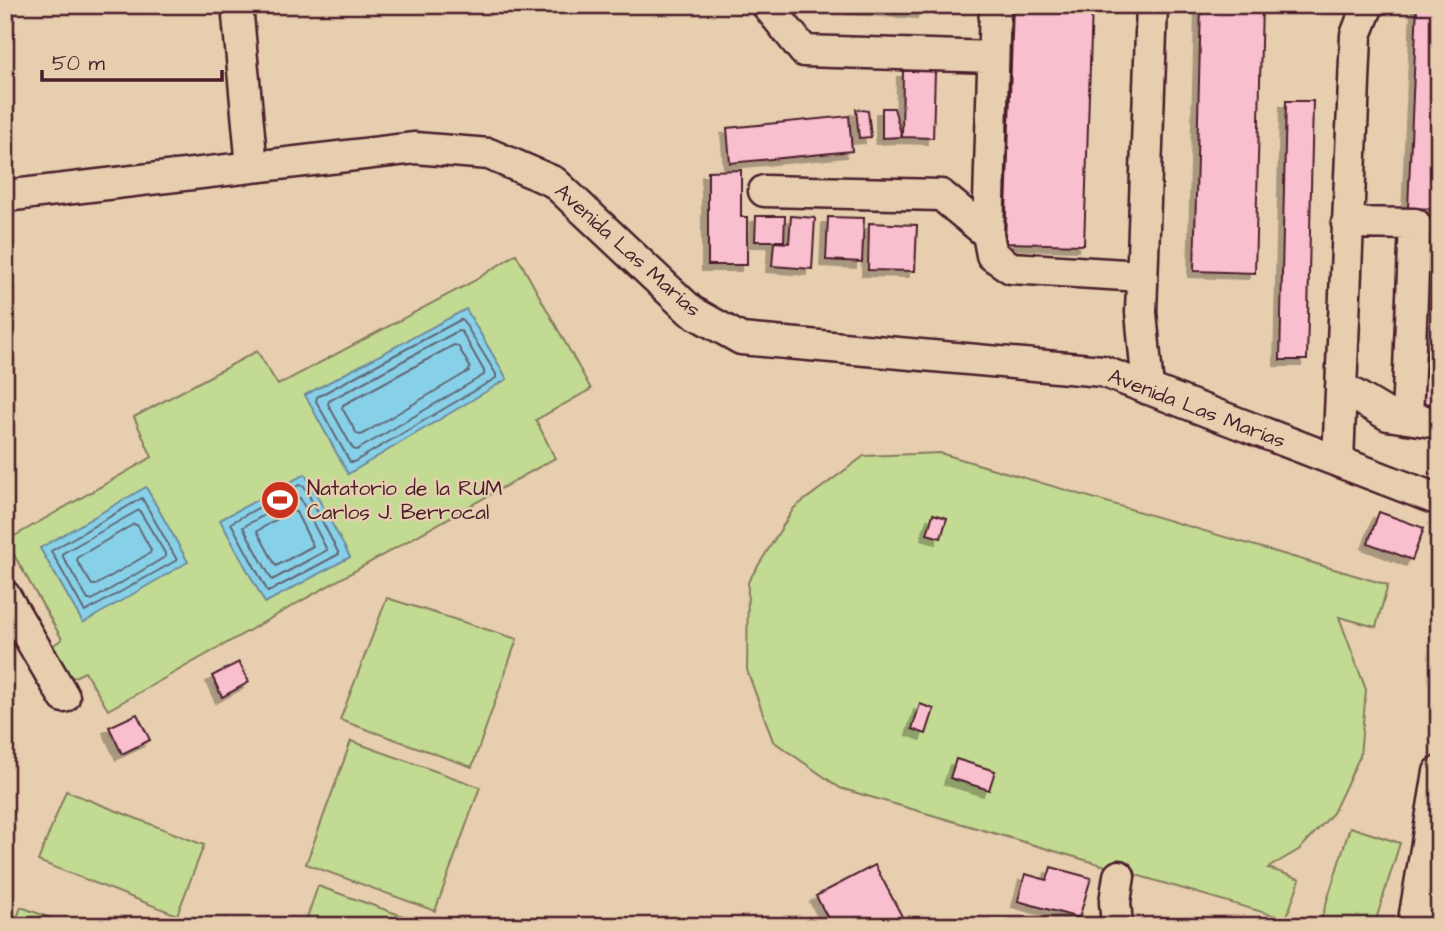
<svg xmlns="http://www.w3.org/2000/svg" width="1444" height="931" font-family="'Architects Daughter',sans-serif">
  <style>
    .green { fill: #c2da91; stroke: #867c5e; stroke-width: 2 }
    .water { fill: #87d1e8; stroke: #6f8a9c; stroke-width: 2 }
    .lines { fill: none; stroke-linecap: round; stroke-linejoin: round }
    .shore { stroke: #626677; stroke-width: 2 }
    .building { fill: #f9bfcf; stroke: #4a1f2b; stroke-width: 2; filter: url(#shadow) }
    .minor-casing { stroke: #4a1f2b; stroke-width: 35 }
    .minor { stroke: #e6ceae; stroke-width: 30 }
    .labels { text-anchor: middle; stroke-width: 5; stroke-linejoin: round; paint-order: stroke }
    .street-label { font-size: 21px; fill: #4a1f2b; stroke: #e6ceae }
    .poi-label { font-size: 21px; fill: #4a1f2b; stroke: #e6ceae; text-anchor: start }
  </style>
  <defs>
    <filter id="shadow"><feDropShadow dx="-6" dy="6" stdDeviation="0" flood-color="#0004"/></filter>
  </defs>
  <rect width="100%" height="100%" fill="#e6ceae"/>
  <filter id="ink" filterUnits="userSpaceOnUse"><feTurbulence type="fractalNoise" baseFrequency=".0143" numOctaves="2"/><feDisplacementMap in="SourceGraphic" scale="14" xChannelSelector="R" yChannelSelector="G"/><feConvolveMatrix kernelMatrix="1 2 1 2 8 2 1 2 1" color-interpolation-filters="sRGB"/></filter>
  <g filter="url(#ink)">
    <!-- green -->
    <path class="green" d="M 516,254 L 591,389 L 536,420 L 555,458 L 108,710 L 85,672 L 68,680 L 51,647 L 62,639 L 6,541 L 152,457 L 134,417 L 257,351 L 278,385 L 474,281 Z
      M 940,453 L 1388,585 L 1376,627 L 1339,617 L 1366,690 L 1360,756 L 1333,813 L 1300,849 L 1268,868 L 1300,879 L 1286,919 L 840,788 L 773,741 L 747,670 L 748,582 L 794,508 L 864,456 Z
      M 387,598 L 517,639 L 472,767 L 340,720 Z
      M 351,741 L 480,787 L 435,911 L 306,864 Z
      M 66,791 L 204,845 L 177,915 L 38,861 Z
      M 1350,827 L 1400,843 L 1374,926 L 1327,926 L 1320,923 Z
      M 318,886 L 431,926 L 304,926 Z
      M 21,907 L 72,926 L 14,926 Z"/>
    <!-- water -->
    <path class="water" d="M 466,309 L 507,379 L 348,474 L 305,395 Z
      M 305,474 L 350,557 L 265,603 L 220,520 Z
      M 146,487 L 188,562 L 83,623 L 40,548 Z"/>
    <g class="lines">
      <!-- shore -->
      <path class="shore" d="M 462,319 L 496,374 L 496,378 L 354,462 L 350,462 L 316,401 L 317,397 Z
        M 458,331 L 462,332 L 484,371 L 484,375 L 357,450 L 353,449 L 328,404 L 329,401 Z
        M 454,345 L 458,346 L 470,367 L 469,371 L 361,435 L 357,434 L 342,408 L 343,405 Z
        M 299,485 L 304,486 L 339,554 L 268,592 L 231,523 Z
        M 296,497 L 300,498 L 327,550 L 272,580 L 243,527 Z
        M 142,498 L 177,560 L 85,612 L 51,551 Z
        M 139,510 L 165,553 L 165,557 L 92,600 L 88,600 L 63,557 L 63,553 Z
        M 291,511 L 296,512 L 313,546 L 276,566 L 257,531 Z
        M 134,524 L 138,526 L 151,550 L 150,553 L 96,585 L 92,585 L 77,561 L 78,557 Z"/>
    </g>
    <!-- building -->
    <path class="building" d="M 851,5 L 924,5 L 923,12 L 851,8 Z
      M 1013,5 L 1092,5 L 1084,245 L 1005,243 Z
      M 1201,5 L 1262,5 L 1255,273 L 1194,271 Z
      M 1417,5 L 1439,5 L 1439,209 L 1408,208 Z
      M 903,71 L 935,71 L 933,138 L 902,137 Z
      M 1286,101 L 1313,101 L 1307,360 L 1280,360 Z
      M 882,108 L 894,108 L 902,137 L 882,138 Z
      M 856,109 L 868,111 L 871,137 L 859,138 Z
      M 849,116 L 852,151 L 730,163 L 727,128 Z
      M 741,170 L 741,217 L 747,217 L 747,265 L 708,265 L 708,171 Z
      M 756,216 L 785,216 L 784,241 L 755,241 Z
      M 791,216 L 815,218 L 812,269 L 772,266 L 774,242 L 789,243 Z
      M 828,217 L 864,218 L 862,262 L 826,260 Z
      M 869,223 L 917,225 L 915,271 L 868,270 Z
      M 1434,320 L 1439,321 L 1439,405 L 1421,403 Z
      M 1379,512 L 1424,528 L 1412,560 L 1368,543 Z
      M 933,514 L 947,518 L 941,538 L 927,534 Z
      M 239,662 L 249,682 L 222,697 L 212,676 Z
      M 920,704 L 934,709 L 926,734 L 912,729 Z
      M 137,714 L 150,740 L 122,754 L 109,727 Z
      M 956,759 L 995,771 L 989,790 L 950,778 Z
      M 875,865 L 907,926 L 832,926 L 816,896 Z
      M 1051,867 L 1091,878 L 1079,918 L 1018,901 L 1025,874 L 1047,880 Z"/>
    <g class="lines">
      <defs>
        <path id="minor" d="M 237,5 L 252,167
          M 767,5 L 804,51 L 993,57
          M 995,5 L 988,234 L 992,255 L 1011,268 L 1142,276
          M 764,191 L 941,195 L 988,234
          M 5,196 L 415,148 L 489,154 L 554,182 L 691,311 L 741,339 L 1102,371 L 1439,500
          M 1347,223 L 1415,224 L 1407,418
          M 1341,387 L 1388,415 L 1439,423
          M 1148,389 L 1141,312 L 1152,5
          M 1338,461 L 1356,35 L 1368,5
          M 5,596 L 64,697
          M 1117,926 L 1115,902 L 1119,876
          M 1413,926 L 1439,772"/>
      </defs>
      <!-- minor casing -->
      <use href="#minor" class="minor-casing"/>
      <!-- minor -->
      <use href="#minor" class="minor"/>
    </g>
  </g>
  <!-- icons -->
  <defs>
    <symbol id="stadium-disc" viewBox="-11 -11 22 22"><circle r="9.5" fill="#c8321e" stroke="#e6ceae"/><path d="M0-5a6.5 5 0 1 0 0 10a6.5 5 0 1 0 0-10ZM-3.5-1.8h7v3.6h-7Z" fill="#fff"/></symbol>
  </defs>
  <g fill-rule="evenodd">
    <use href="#stadium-disc" x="258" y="478" width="44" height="44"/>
  </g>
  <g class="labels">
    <!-- street labels -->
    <g class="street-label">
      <text transform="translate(628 250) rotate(42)" y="7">Avenida Las Marías</text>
      <text transform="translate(1197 408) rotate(21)" y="7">Avenida Las Marías</text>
    </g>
    <!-- poi labels -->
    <g class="poi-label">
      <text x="307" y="495">Natatorio de la RUM<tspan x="307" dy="24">Carlos J. Berrocal</tspan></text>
    </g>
  </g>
  <!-- margin -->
  <rect width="1444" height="931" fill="none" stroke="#e6ceae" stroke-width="28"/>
  <rect x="14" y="14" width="1416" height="903" fill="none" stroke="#4a1f2b" stroke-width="2.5" filter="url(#ink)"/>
  <!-- scale -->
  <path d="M42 70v10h180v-10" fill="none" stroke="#4a1f2b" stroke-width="3.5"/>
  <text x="52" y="70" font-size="21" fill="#4a1f2b" stroke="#e6ceae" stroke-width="5" paint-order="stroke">50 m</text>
</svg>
